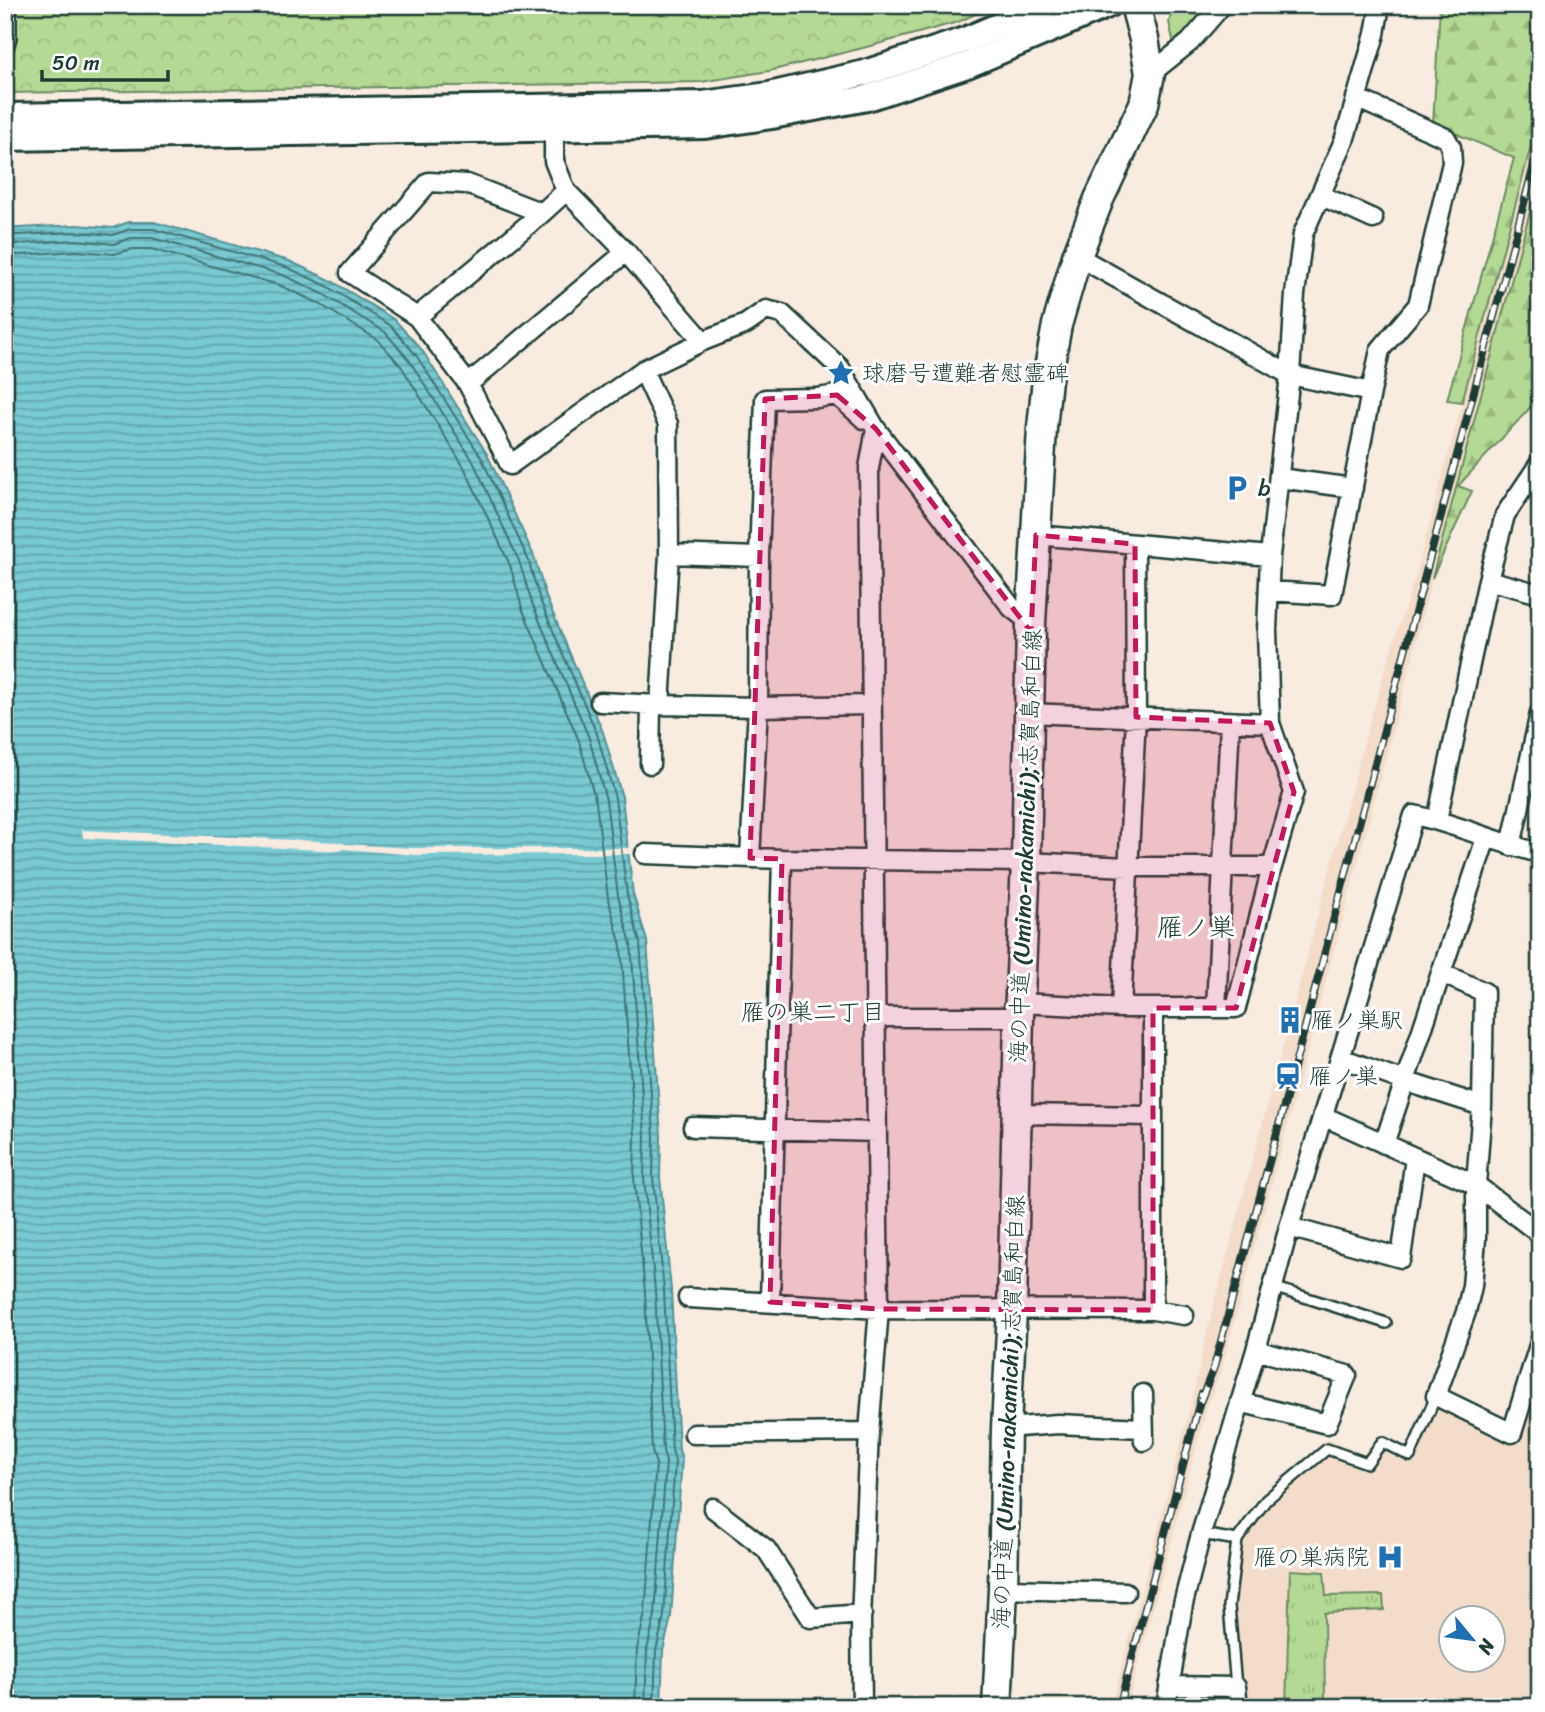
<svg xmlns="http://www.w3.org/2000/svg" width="1545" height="1712" font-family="Sriracha,'Klee One',sans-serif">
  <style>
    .built { fill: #f3ddca; fill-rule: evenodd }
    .grass { fill: url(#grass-tufts); stroke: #6a8b64; stroke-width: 2 }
    .forest { fill: url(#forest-firs); stroke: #6a8b64; stroke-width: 2 }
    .park { fill: url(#park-crowns); stroke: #6a8b64; stroke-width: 2 }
    .water { fill: url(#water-rules); stroke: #549193; stroke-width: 2 }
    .pier { fill: #f8ebe0 }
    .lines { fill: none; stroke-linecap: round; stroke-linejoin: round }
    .shore { stroke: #437573; stroke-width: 2 }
    .lane-casing { stroke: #1f3d34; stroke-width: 14 }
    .street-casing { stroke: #1f3d34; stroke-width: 23 }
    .secondary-casing { stroke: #1f3d34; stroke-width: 30 }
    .primary-casing { stroke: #1f3d34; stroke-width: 33 }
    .lane { stroke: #fff; stroke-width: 9 }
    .street { stroke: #fff; stroke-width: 18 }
    .secondary { stroke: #fff; stroke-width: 24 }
    .primary { stroke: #fff; stroke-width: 28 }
    .rail-casing { stroke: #1f3d34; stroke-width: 8 }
    .rail { stroke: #fff; stroke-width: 5; stroke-dasharray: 16; stroke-linecap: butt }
    .marked { fill: #c2185b; fill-opacity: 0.2; stroke: #c2185b; stroke-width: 5; stroke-dasharray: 14 9; stroke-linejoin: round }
    .labels { text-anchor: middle; stroke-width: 6; stroke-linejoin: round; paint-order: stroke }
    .poi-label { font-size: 23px; fill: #1f3d34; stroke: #fff; text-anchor: start }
    .street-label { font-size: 23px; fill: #1f3d34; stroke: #fff }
    .neighbourhood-label { font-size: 24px; fill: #1f3d34; stroke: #fff }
    .quarter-label { font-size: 26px; fill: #1f3d34; stroke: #fff }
  </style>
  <defs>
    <pattern id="grass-tufts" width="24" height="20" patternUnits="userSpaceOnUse" patternTransform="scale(1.75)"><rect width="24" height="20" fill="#b4d994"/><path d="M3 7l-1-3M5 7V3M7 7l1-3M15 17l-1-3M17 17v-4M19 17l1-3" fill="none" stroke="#9abb80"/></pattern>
    <pattern id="forest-firs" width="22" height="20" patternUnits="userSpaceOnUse" patternTransform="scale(1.75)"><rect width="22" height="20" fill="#b4d994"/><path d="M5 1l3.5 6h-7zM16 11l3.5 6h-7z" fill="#9abb80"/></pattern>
    <pattern id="park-crowns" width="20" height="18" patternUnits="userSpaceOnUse" patternTransform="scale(1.75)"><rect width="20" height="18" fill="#b4d994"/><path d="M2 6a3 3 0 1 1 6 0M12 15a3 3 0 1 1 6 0" fill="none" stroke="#9abb80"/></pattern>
    <pattern id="water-rules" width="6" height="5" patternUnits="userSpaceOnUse" patternTransform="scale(1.75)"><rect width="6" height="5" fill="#78c9d2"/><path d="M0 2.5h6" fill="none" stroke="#62a4ab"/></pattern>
  </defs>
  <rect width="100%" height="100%" fill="#f8ebe0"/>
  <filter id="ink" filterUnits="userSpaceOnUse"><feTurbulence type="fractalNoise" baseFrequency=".0143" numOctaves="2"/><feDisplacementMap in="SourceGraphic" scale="14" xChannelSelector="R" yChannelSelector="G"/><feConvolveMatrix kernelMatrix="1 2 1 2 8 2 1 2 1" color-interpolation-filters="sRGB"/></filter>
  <g filter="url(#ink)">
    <!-- built -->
    <path class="built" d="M 1540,113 L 1540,174 L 1432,578 L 1412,659 L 1267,1202 L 1221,1371 L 1208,1404 L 1127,1707 L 1111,1707 L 1192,1400 L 1209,1323 L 1366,734 L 1390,653 L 1416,574 Z
      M 1540,1365 L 1540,1608 L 1530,1641 L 1540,1643 L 1540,1707 L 1243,1707 L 1231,1601 L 1248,1513 L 1284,1477 L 1329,1439 L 1364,1460 L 1379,1437 L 1406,1451 L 1433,1398 L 1517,1440 ZM 1450,1618 L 1492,1618 L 1492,1660 L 1450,1660 Z"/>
    <!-- grass -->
    <path class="grass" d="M 1174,5 L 1214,5 L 1185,39 L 1174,44 L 1169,22 Z
      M 1290,1570 L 1324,1572 L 1326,1596 L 1383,1595 L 1384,1610 L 1324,1613 L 1325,1707 L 1286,1707 Z"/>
    <!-- forest -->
    <path class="forest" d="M 1440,5 L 1540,5 L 1540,113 L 1462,402 L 1447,400 L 1514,158 L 1433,124 Z
      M 1540,174 L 1540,397 L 1458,486 L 1472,491 L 1432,578 Z"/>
    <!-- park -->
    <path class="park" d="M 5,5 L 995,5 L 958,22 L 863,48 L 769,71 L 701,82 L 5,93 Z"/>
    <!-- water -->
    <path class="water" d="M 128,222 L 154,222 L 289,261 L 330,280 L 395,320 L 422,350 L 487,454 L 534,556 L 546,597 L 603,732 L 622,797 L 633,894 L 647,941 L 661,1136 L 660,1177 L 671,1290 L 679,1450 L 682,1459 L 671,1617 L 663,1651 L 661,1707 L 5,1707 L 5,228 L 18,228 L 77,225 L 113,228 Z"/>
    <!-- pier -->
    <path class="pier" d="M 82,830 L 340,842 L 345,844 L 412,848 L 632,848 L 632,854 L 415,855 L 344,849 L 339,851 L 83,838 Z"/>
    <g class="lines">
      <!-- shore -->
      <path class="shore" d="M 5,235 L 19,235 L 77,232 L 113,235 L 130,229 L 153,229 L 286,267 L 327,286 L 391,326 L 416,355 L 481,457 L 528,559 L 540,600 L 597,734 L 615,798 L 627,895 L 640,943 L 654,1136 L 653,1177 L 664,1291 L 672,1450 L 675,1461 L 664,1616 L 656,1651 L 654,1707
        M 5,243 L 19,244 L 76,240 L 114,244 L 131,238 L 152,238 L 283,275 L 323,294 L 385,332 L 409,360 L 473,461 L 519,561 L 532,603 L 589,738 L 606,800 L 618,896 L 631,944 L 645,1136 L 644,1178 L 655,1291 L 663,1451 L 666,1462 L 655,1615 L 647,1650 L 645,1707
        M 5,254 L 20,255 L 76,251 L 114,254 L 133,249 L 151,249 L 279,285 L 318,303 L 378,340 L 401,366 L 464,467 L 510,565 L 522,608 L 579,741 L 596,802 L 608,898 L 621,946 L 635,1136 L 634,1179 L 645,1292 L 652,1451 L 656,1464 L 645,1613 L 637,1649 L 635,1707"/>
      <defs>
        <path id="lane" d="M 5,58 L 11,38 L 11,5
          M 1273,1287 L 1386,1323
          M 1201,1534 L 1237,1540
          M 1236,1687 L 1229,1606 L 1237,1540 L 1266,1500 L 1327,1449 L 1367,1463 L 1382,1442 L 1410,1456 L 1436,1396"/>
        <path id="street" d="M 1150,74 L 1190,42 L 1222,5
          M 1356,98 L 1446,138 L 1451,147 L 1452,163 L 1418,305 L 1380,350 L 1371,392
          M 554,129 L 554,161 L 566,191 L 626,252 L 703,341
          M 1320,195 L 1373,219
          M 542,213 L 467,184 L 429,182 L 350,273 L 417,317 L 468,384 L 510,465 L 643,370 L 703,341 L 746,324 L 766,310 L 782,314 L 840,368 L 876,429 L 1012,608 L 1031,623
          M 1077,256 L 1290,375 L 1371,392 L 1332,595 L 1269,591
          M 417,317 L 542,213 L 566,191
          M 643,370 L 668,424 L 669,554 L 660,705 L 758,707 L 871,705
          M 468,384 L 626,252
          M 1279,478 L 1353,488
          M 1036,535 L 1270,556
          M 669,554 L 759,557
          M 1488,580 L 1505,515 L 1540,463
          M 600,702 L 660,705
          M 1029,713 L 1270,723
          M 650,764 L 651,705
          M 1437,820 L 1488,580 L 1540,594
          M 1511,846 L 1540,713
          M 645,854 L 782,859 L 1026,862 L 1128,867 L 1272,867
          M 750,858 L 758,707 L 759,557 L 765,399 L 817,398 L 837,395 L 864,419
          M 1441,973 L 1484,992 L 1482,1106 L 1476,1185 L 1476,1239 L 1472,1286 L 1466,1312 L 1436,1396 L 1512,1433 L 1540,1342
          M 1020,1003 L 1121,1008 L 1236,1008 L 1272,867 L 1294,792 L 1270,723 L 1267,631 L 1270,556 L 1290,375 L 1295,294 L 1303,234 L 1344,141 L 1375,34 L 1380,5
          M 1121,1008 L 1136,717 L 1135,544
          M 1216,1008 L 1230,722
          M 876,1017 L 1019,1017
          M 1341,1058 L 1404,1081 L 1482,1106
          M 1018,1114 L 1153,1116
          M 1323,1116 L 1476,1185 L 1540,1234
          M 693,1127 L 877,1132
          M 1384,1144 L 1486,838
          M 1289,1227 L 1401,1258 L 1415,1158
          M 688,1298 L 879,1309 L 1153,1310 L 1184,1315
          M 770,1302 L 782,859
          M 1153,1310 L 1153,1008
          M 1143,1394 L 1144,1441
          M 1240,1402 L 1327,1424 L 1347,1375 L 1256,1350
          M 1006,1428 L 1058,1424 L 1142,1428
          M 694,1434 L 869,1432
          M 713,1508 L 766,1549 L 811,1618 L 862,1614
          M 1003,1589 L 1125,1592
          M 1169,1686 L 1236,1687 L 1238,1707
          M 862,1707 L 861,1620 L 869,1432 L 879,1309 L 869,468 L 876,429
          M 1166,1707 L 1183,1604 L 1201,1534 L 1256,1350 L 1289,1227 L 1414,815 C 1457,824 1497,843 1540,853"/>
        <path id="secondary" d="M 5,116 L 703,104 L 769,95 L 865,73 L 965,40 L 1047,5
          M 5,138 L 705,126 L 772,116 L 867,98 L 970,64 L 1108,5"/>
        <path id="primary" d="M 997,1707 L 1003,1589 L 1006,1428 L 1012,1310 L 1019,1017 L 1026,862 L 1031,623 L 1042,428 L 1047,379 L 1057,325 L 1077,256 L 1099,199 L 1144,104 L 1150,74 L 1144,39 L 1135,5"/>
      </defs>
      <!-- lane casing -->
      <use href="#lane" class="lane-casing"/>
      <!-- street casing -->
      <use href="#street" class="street-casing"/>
      <!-- secondary casing -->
      <use href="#secondary" class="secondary-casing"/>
      <!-- primary casing -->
      <use href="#primary" class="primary-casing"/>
      <!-- lane -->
      <use href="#lane" class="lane"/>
      <!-- street -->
      <use href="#street" class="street"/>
      <!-- secondary -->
      <use href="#secondary" class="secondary"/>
      <!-- primary -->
      <use href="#primary" class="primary"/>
      <defs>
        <path id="rail" d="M 1200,1402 L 1214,1367 L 1259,1200 L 1540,143
          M 1119,1707 L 1202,1393"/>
      </defs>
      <!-- rail casing -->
      <use href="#rail" class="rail-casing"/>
      <!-- rail -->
      <use href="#rail" class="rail"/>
    </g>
  </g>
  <!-- marked area -->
  <path class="marked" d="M 837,395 L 876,429 L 1031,632 L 1036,535 L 1135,544 L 1136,717 L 1270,723 L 1294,792 L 1236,1008 L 1153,1008 L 1153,1310 L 879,1309 L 770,1302 L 782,859 L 750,858 L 765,399 Z"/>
  <!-- icons -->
  <defs>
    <symbol id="sight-bare" viewBox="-9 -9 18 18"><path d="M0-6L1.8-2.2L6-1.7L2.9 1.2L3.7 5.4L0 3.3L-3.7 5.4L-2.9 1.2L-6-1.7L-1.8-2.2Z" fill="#1f6fb2" stroke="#fff" stroke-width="2.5" paint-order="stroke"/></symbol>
    <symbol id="parking-bare" viewBox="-9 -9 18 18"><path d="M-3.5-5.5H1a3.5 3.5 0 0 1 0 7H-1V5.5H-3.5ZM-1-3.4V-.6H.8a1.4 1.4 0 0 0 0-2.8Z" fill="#1f6fb2" stroke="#fff" stroke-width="2.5" paint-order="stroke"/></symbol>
    <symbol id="building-bare" viewBox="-9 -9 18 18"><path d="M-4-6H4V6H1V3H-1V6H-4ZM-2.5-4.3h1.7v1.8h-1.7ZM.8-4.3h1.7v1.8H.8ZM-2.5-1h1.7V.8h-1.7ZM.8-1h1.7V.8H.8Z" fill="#1f6fb2" stroke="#fff" stroke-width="2.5" paint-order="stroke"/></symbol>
    <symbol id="station-bare" viewBox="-9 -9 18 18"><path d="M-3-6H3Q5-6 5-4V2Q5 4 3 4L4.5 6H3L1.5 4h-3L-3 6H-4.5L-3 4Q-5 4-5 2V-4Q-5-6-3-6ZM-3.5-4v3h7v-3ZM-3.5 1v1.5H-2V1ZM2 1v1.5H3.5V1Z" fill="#1f6fb2" stroke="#fff" stroke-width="2.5" paint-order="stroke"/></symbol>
    <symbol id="hospital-bare" viewBox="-9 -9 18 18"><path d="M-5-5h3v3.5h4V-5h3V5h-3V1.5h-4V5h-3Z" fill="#1f6fb2" stroke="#fff" stroke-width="2.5" paint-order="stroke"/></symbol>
  </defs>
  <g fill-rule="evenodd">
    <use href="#sight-bare" x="822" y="354" width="38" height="38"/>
    <use href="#parking-bare" x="1218" y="469" width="38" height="38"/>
    <use href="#building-bare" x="1271" y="1001" width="38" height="38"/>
    <use href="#station-bare" x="1269" y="1057" width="38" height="38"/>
    <use href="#hospital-bare" x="1371" y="1538" width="38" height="38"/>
  </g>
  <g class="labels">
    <!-- poi labels -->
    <g class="poi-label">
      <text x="862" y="381">球磨号遭難者慰霊碑</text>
      <text x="1258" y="496">b</text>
      <text x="1311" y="1028">雁ノ巣駅</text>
      <text x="1309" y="1084">雁ノ巣</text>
      <text x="1369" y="1565" text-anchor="end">雁の巣病院</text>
    </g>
    <!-- street labels -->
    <g class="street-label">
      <text transform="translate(1025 846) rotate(-88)" y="8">海の中道 (Umino-nakamichi);志賀島和白線</text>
      <text transform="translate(1008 1412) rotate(-88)" y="8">海の中道 (Umino-nakamichi);志賀島和白線</text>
    </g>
    <!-- neighbourhood labels -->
    <g class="neighbourhood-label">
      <text x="813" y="1020">雁の巣二丁目</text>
    </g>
    <!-- quarter labels -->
    <g class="quarter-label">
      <text x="1196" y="936">雁ノ巣</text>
    </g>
  </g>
  <!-- margin -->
  <rect width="1545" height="1712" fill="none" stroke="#fff" stroke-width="28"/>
  <rect x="14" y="14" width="1517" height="1684" fill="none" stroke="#1f3d34" stroke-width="2.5" filter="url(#ink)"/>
  <!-- north arrow -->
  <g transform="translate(1472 1639) rotate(119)"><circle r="33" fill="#ffffff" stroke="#a5b1ae" stroke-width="2"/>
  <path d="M0-5L12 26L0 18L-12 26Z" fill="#1f6fb2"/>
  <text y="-10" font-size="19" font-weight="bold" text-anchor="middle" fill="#1f3d34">N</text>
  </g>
  <!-- scale -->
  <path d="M42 70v10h126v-10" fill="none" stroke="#1f3d34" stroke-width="3.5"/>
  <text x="52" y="70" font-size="21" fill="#1f3d34" stroke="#ffffff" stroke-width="5" paint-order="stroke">50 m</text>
</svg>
